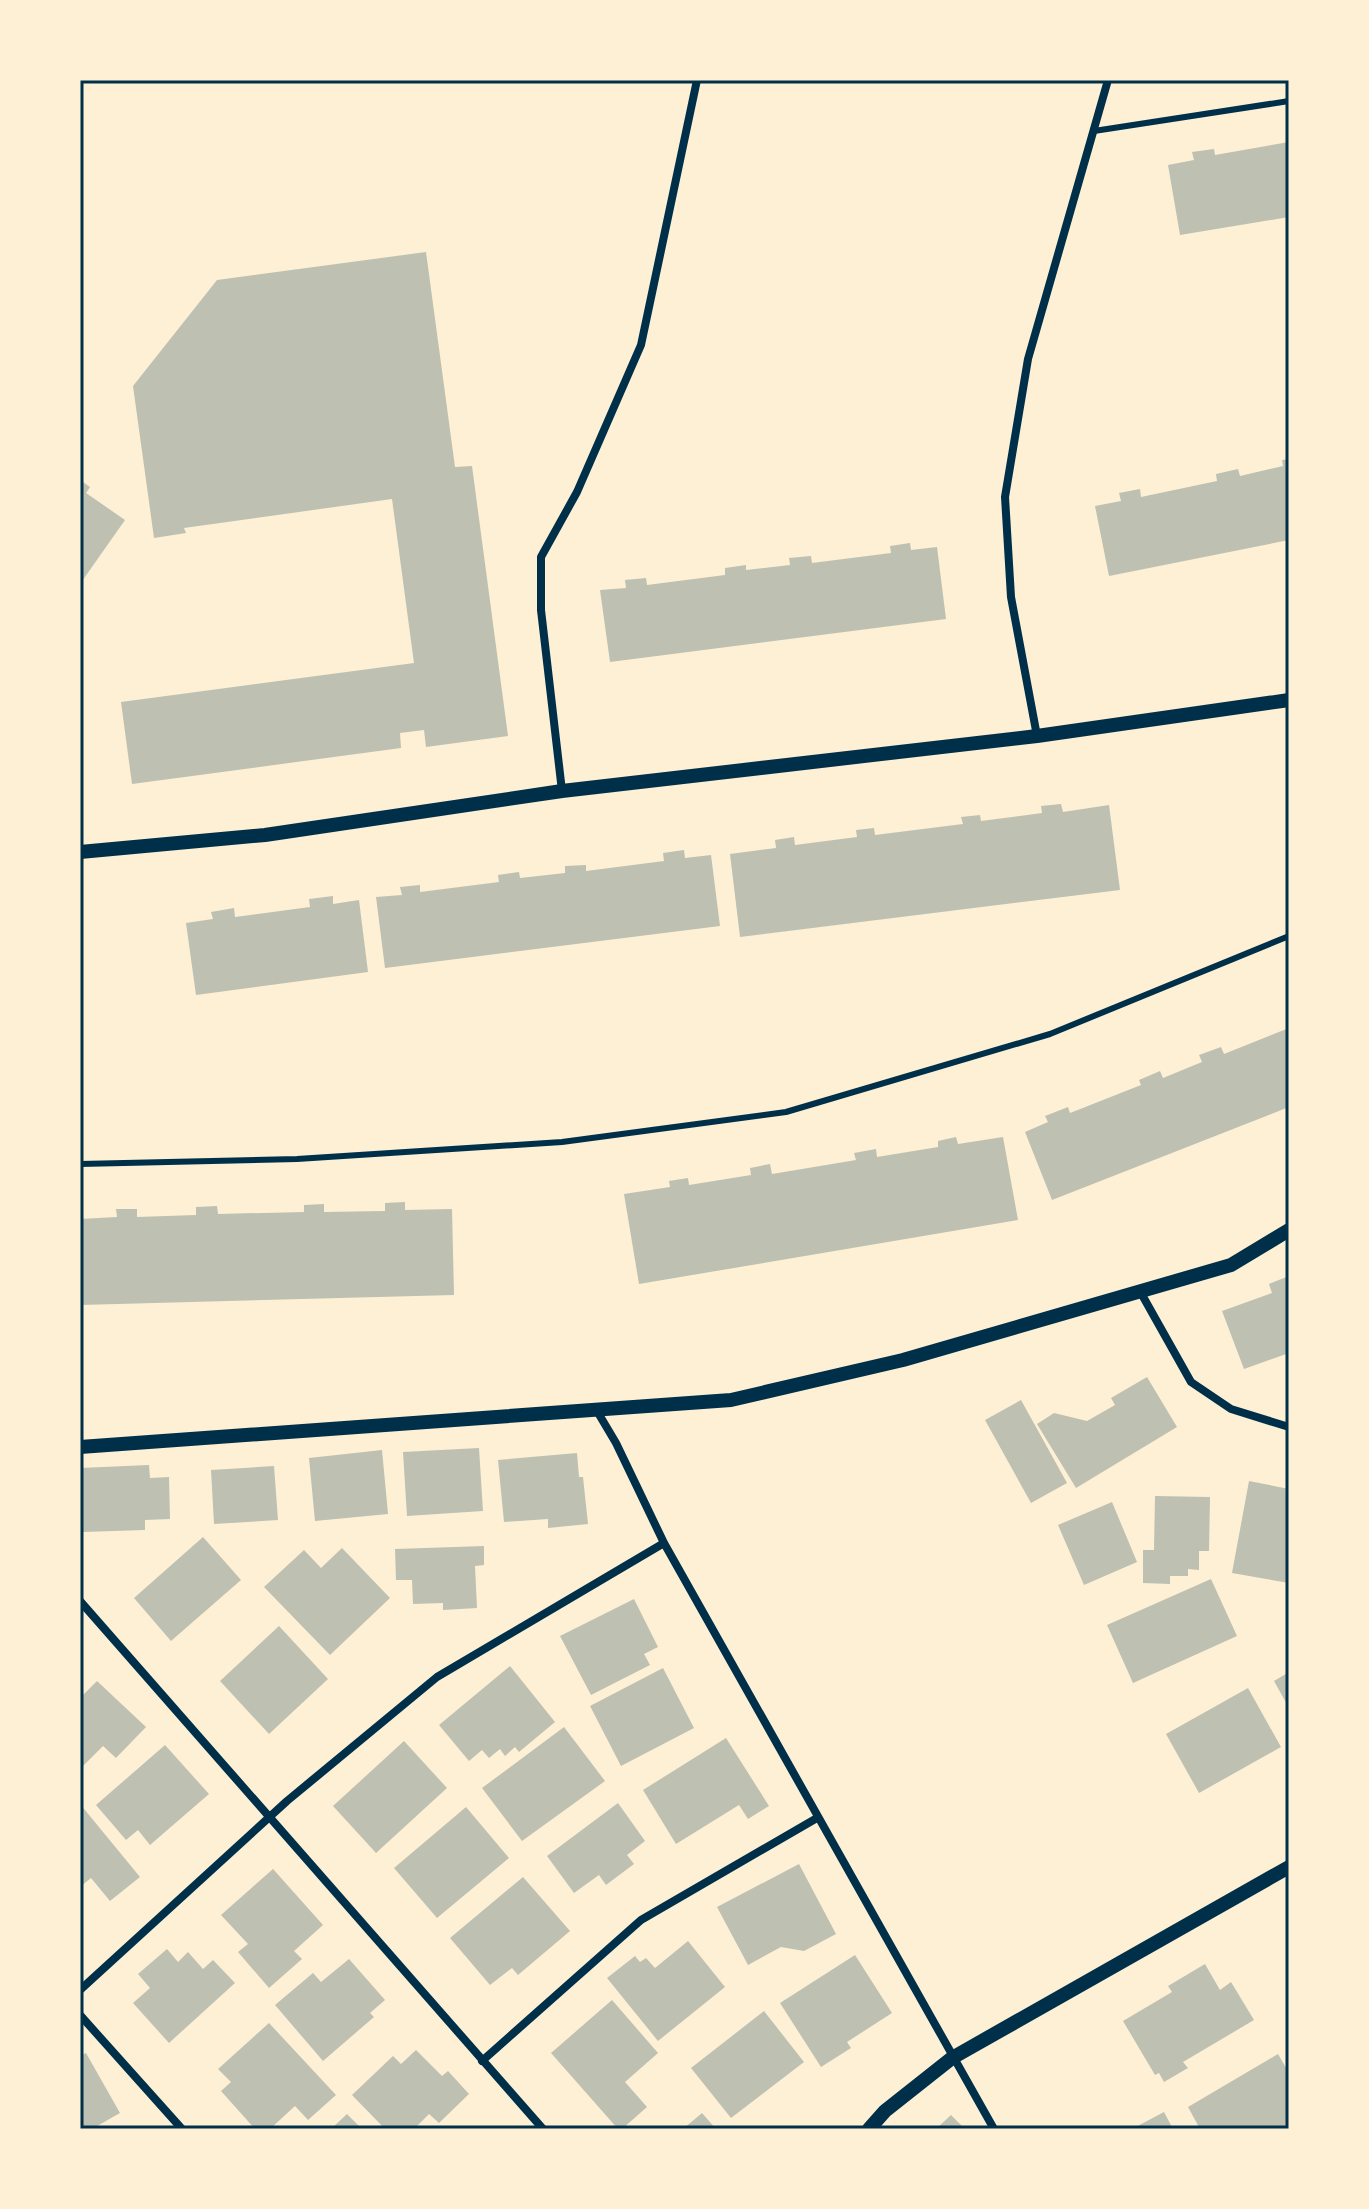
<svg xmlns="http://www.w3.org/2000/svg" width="1369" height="2209" font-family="Quicksand,sans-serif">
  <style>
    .building { fill: #bec0b2 }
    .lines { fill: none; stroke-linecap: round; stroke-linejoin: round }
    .service { stroke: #003049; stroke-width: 6 }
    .minor { stroke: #003049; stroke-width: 8 }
    .tertiary { stroke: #003049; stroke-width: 14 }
    .neatline { fill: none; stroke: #003049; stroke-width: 3 }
  </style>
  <rect width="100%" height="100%" fill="#fdf0d5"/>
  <!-- building -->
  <path class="building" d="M 1289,142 L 1289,217 L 1180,235 L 1168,165 L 1194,160 L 1192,152 L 1214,149 L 1215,155 Z
    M 426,252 L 455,467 L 472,466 L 508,736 L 426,747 L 424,730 L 400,733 L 401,748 L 132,784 L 121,702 L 414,663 L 392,499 L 184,528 L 186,533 L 154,538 L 133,386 L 217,280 Z
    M 1289,459 L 1289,540 L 1109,576 L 1095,506 L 1121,501 L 1119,493 L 1140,489 L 1141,497 L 1217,481 L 1216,474 L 1238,469 L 1240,476 L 1283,466 L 1282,460 Z
    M 80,480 L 90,487 L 86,493 L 125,520 L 80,584 Z
    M 910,543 L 911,550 L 937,547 L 946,619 L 610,662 L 600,590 L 626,588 L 625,580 L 646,578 L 647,585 L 725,575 L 725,568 L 746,565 L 746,570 L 790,565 L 789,558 L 811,556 L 812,563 L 891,553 L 890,546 Z
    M 1061,804 L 1063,812 L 1109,805 L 1120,890 L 740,937 L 730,854 L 776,848 L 775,840 L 794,837 L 795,845 L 857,837 L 856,830 L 874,828 L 875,835 L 963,824 L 961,817 L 980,815 L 981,821 L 1042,813 L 1041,806 Z
    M 684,850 L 685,858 L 711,855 L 720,926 L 385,968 L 376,897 L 402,895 L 400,887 L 420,885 L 420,892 L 499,882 L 498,875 L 519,872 L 520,878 L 565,873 L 565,866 L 586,865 L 586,871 L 664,861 L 663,853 Z
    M 333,896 L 333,904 L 359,900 L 368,972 L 196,995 L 186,923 L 213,919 L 211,912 L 234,908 L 235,917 L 310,907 L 309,899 Z
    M 1289,1028 L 1289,1107 L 1052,1200 L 1025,1132 L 1048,1122 L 1045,1116 L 1068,1107 L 1070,1113 L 1141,1085 L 1139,1080 L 1160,1071 L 1163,1078 L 1202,1062 L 1199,1055 L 1221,1047 L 1224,1054 Z
    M 956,1137 L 958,1144 L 1003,1137 L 1018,1220 L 639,1284 L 624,1194 L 670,1187 L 669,1181 L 688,1178 L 689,1185 L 751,1175 L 750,1168 L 770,1164 L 772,1174 L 856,1160 L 854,1153 L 876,1149 L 877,1157 L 938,1147 L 938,1141 Z
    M 405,1202 L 405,1210 L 452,1209 L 454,1295 L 80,1305 L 80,1219 L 117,1217 L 116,1209 L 137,1209 L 137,1217 L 196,1215 L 196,1207 L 217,1206 L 218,1214 L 304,1212 L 304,1205 L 324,1204 L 324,1212 L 385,1211 L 385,1203 Z
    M 1289,1276 L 1289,1353 L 1244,1369 L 1222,1311 L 1272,1293 L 1269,1284 Z
    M 1147,1377 L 1177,1427 L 1076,1488 L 1037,1424 L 1054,1413 L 1087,1421 L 1115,1405 L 1111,1398 Z
    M 1021,1400 L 1067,1483 L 1031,1503 L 985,1420 Z
    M 479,1448 L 483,1511 L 407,1516 L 403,1452 Z
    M 382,1450 L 388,1514 L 315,1521 L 309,1458 Z
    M 577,1453 L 579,1477 L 583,1477 L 588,1524 L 548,1528 L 548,1519 L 504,1522 L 498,1460 Z
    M 149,1465 L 150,1478 L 169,1477 L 170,1519 L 145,1520 L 145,1530 L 83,1532 L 80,1524 L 80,1468 Z
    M 274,1466 L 278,1520 L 214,1524 L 211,1470 Z
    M 1249,1481 L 1289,1489 L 1289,1583 L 1232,1573 Z
    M 1155,1496 L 1210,1497 L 1209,1551 L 1199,1551 L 1199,1570 L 1188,1569 L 1188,1576 L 1170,1576 L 1170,1584 L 1143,1583 L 1143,1550 L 1154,1550 Z
    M 1112,1502 L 1137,1562 L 1084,1585 L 1058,1525 Z
    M 203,1537 L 241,1580 L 171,1641 L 134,1598 Z
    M 484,1546 L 484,1565 L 475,1566 L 477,1608 L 443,1610 L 443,1603 L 413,1604 L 412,1580 L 396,1580 L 395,1549 Z
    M 342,1548 L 390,1598 L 330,1655 L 264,1587 L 304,1550 L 321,1568 Z
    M 1211,1579 L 1237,1636 L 1133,1683 L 1107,1625 Z
    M 634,1599 L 658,1647 L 644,1654 L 650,1665 L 591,1695 L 560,1636 Z
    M 279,1626 L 328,1679 L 269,1734 L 220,1681 Z
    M 510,1666 L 555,1722 L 519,1752 L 515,1747 L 505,1756 L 500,1749 L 489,1758 L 482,1750 L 469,1761 L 439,1725 Z
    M 663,1668 L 694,1728 L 621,1766 L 590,1706 Z
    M 1289,1672 L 1289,1708 L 1274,1681 Z
    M 97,1681 L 146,1727 L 116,1758 L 103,1746 L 80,1769 L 80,1698 Z
    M 1248,1688 L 1281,1747 L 1199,1793 L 1166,1734 Z
    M 564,1727 L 605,1781 L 522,1841 L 482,1788 Z
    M 726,1738 L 769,1806 L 748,1819 L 739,1805 L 676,1844 L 643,1790 Z
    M 404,1741 L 447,1788 L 376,1853 L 333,1806 Z
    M 165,1745 L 209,1794 L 150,1845 L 138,1830 L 126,1840 L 96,1805 Z
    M 618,1803 L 645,1841 L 627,1855 L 634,1864 L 606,1885 L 599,1875 L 574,1893 L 547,1856 Z
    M 80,1804 L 140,1877 L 110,1901 L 91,1878 L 80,1887 Z
    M 466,1807 L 509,1858 L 437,1918 L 394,1868 Z
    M 799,1864 L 836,1934 L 804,1951 L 781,1947 L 748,1965 L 717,1907 Z
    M 273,1869 L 323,1925 L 294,1951 L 302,1959 L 269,1988 L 238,1952 L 248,1944 L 221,1915 Z
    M 523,1877 L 570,1931 L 518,1975 L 512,1968 L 490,1985 L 450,1938 Z
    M 688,1941 L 725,1987 L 658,2041 L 607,1978 L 635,1956 L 640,1962 L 646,1958 L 655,1968 Z
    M 167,1949 L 178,1962 L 188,1952 L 203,1969 L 213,1960 L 235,1983 L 169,2043 L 133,2003 L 150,1988 L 138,1974 Z
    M 855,1955 L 892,2013 L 847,2042 L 851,2048 L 821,2067 L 780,2003 Z
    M 349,1959 L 385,2000 L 370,2013 L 374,2017 L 323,2061 L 275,2005 L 313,1973 L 321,1982 Z
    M 1205,1964 L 1220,1990 L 1231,1982 L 1254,2020 L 1183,2062 L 1188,2068 L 1164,2082 L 1159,2073 L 1155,2075 L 1123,2021 L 1172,1992 L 1168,1986 Z
    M 612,2000 L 658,2053 L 625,2082 L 647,2107 L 622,2129 L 618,2129 L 551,2053 Z
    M 764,2011 L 804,2062 L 731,2118 L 691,2068 Z
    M 269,2023 L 336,2095 L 308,2120 L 295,2106 L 270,2129 L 255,2129 L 221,2091 L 231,2082 L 218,2069 Z
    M 416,2050 L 442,2076 L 448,2071 L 469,2094 L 439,2123 L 429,2114 L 414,2129 L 385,2129 L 352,2095 L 393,2056 L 401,2064 Z
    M 86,2053 L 120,2113 L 92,2129 L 80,2129 L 80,2056 Z
    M 1278,2054 L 1289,2073 L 1289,2129 L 1200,2129 L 1188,2107 Z
    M 1164,2112 L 1173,2129 L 1132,2129 Z
    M 702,2113 L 716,2129 L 683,2129 Z
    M 347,2114 L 362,2129 L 331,2129 Z
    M 951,2115 L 965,2129 L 936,2129 Z"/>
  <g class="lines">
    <!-- service -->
    <path class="service" d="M 1094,131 L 1289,101
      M 80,1164 L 297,1159 L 562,1142 L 786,1112 L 1050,1034 L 1289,936"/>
    <!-- minor -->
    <path class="minor" d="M 1037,736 L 1011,597 L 1005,497 L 1028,359 L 1108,80
      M 562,791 L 541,610 L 541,557 L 577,492 L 641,345 L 697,80
      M 1141,1293 L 1191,1382 L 1231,1409 L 1289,1427
      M 597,1411 L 616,1443 L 664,1543 L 994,2129
      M 80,1601 L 543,2129
      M 80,1990 L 287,1801 L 437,1677 L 664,1543
      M 80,2015 L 182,2129
      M 482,2061 L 641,1920 L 817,1818"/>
    <!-- tertiary -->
    <path class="tertiary" d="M 80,852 L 265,835 L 562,791 L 1037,736 L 1289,700
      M 80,1447 L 731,1400 L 903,1360 L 1231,1265 L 1289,1230
      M 869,2129 L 885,2111 L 952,2058 L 1289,1867"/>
  </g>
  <!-- border -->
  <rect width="1369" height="2209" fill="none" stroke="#fdf0d5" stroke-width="164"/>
  <rect x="82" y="82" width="1205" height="2045" class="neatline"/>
</svg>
